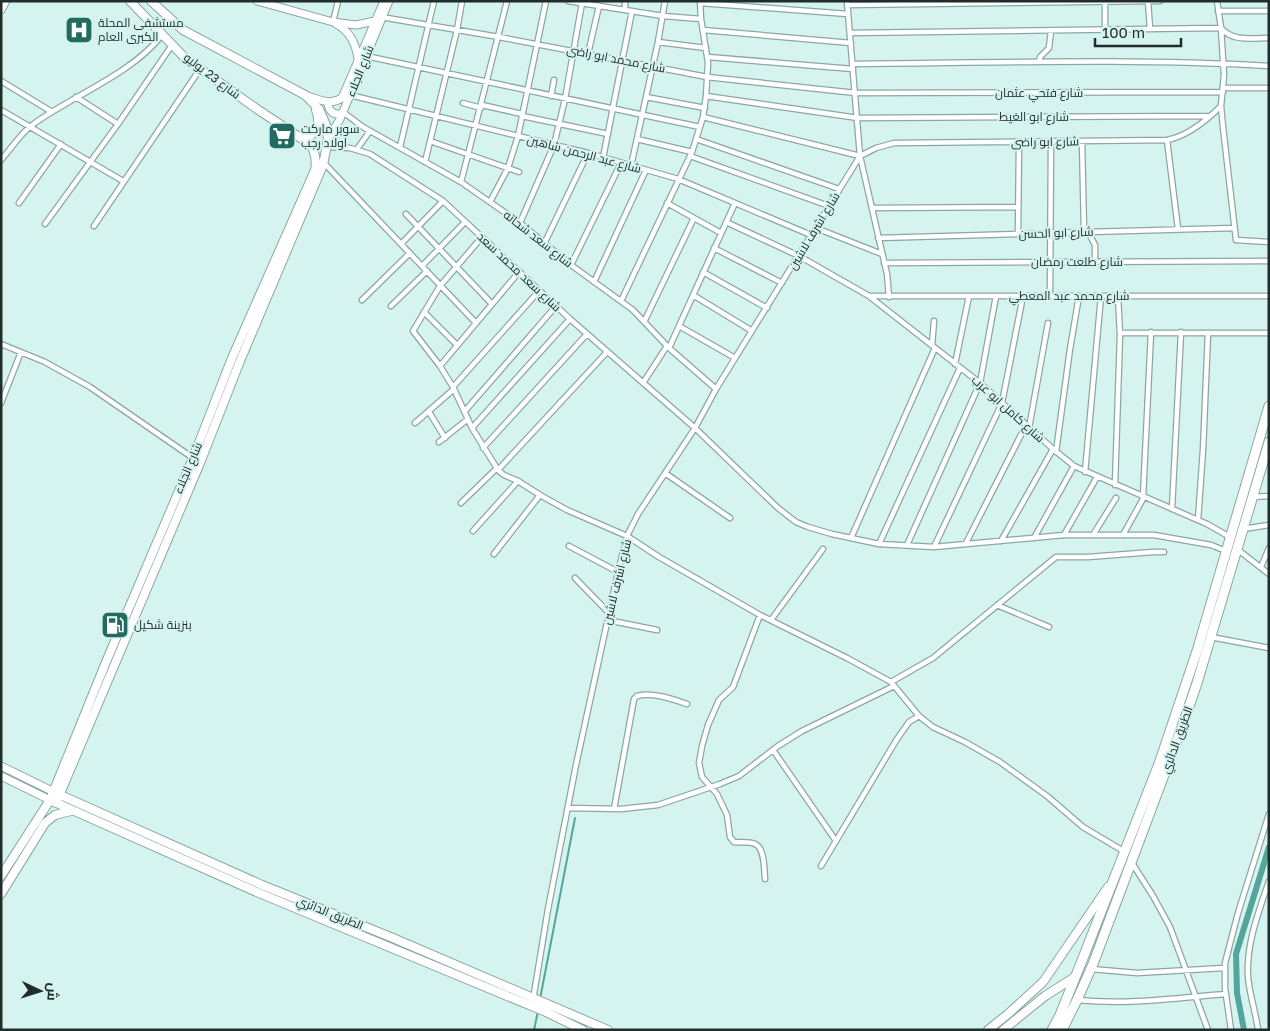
<svg xmlns="http://www.w3.org/2000/svg" width="1270" height="1031" font-family="'Golos Text',Cairo,sans-serif">
  <style>
    .lines { fill: none; stroke-linecap: round; stroke-linejoin: round }
    .stream { stroke: #54a69c; stroke-width: 2 }
    .canal { stroke: #54a69c; stroke-width: 6 }
    .street-casing { stroke: #8ba7a3; stroke-width: 7 }
    .secondary-casing { stroke: #8ba7a3; stroke-width: 9 }
    .primary-casing { stroke: #8ba7a3; stroke-width: 10 }
    .highway-casing { stroke: #8ba7a3; stroke-width: 11 }
    .street { stroke: #fff; stroke-width: 4.5 }
    .secondary { stroke: #fff; stroke-width: 7 }
    .primary { stroke: #fff; stroke-width: 8 }
    .highway { stroke: #fff; stroke-width: 9 }
    .labels { text-anchor: middle; stroke-width: 4; stroke-linejoin: round; paint-order: stroke }
    .poi-label { font-size: 12px; fill: #212d2b; stroke: #d6f4ef; text-anchor: start }
    .street-label { font-size: 12px; fill: #212d2b; stroke: #d6f4ef }
  </style>
  <rect width="100%" height="100%" fill="#d6f4ef"/>
  <g class="lines">
    <!-- stream -->
    <path class="stream" d="M 540,999 L 575,818
      M 534,1030 L 538,1011"/>
    <!-- canal -->
    <path class="canal" d="M 1244,1030 L 1237,993 L 1236,954 L 1269,847"/>
    <defs>
      <path id="street" d="M 568,1 L 663,16 L 701,19
        M 847,1 L 860,156 L 887,274 L 889,297
        M 1148,1 L 1150,29
        M 1217,1 L 1221,28 L 1224,75 L 1221,106 L 1223,127 L 1236,240 L 1269,242
        M 700,3 L 848,14
        M 847,5 L 1160,1
        M 625,10 L 625,1
        M 1218,11 L 1269,11
        M 381,17 L 499,37 L 707,77 L 856,93 L 1223,92
        M 333,22 L 338,1
        M 703,30 L 851,43
        M 1105,30 L 1105,2
        M 850,33 L 1221,28 C 1232,42 1253,38 1269,38
        M 658,42 L 706,48
        M 588,54 L 599,6
        M 366,56 L 700,127
        M 708,57 L 853,69
        M 1039,62 L 1040,57 L 1049,48 L 1051,31
        M 853,64 C 991,63 1131,58 1269,66
        M 1,81 L 52,112
        M 1224,88 L 1269,88
        M 350,95 L 588,153 L 678,179 L 811,235
        M 551,96 L 554,80
        M 706,96 L 858,118 L 1210,116
        M 76,97 L 118,124
        M 646,97 L 705,108
        M 463,103 L 481,108
        M 482,105 L 522,114
        M 1,110 L 123,181
        M 343,112 L 363,127 L 461,182 L 520,223 L 571,265 L 633,310 L 669,348 L 716,389
        M 522,116 L 608,134
        M 703,117 L 860,156
        M 637,139 L 692,152
        M 696,139 L 839,189
        M 1167,140 L 1178,229
        M 430,141 L 519,172
        M 1082,141 L 1084,232
        M 327,147 L 350,148 L 370,154 L 443,201 L 570,319 L 695,428 L 778,508 L 796,522 L 808,527 L 832,534 L 879,544 L 934,547 L 1064,535 L 1154,535 L 1211,545 L 1226,551
        M 400,147 L 434,1
        M 357,149 L 370,131
        M 690,156 L 829,206
        M 603,158 L 632,11
        M 1,160 C 11,149 20,134 32,125 C 72,96 132,74 162,35
        M 425,162 L 457,30 L 462,1
        M 324,163 L 476,323
        M 631,166 L 658,42 L 665,1
        M 461,182 L 507,1
        M 490,202 L 508,168 L 518,136 L 546,1
        M 19,203 L 61,144
        M 667,203 L 721,233
        M 872,208 L 1018,207
        M 406,214 L 492,304
        M 726,222 L 799,256 L 869,296 L 980,383 L 1053,449 L 1074,466 L 1207,524 L 1230,537
        M 520,223 L 554,145 L 565,99 L 582,3
        M 45,224 L 118,124 L 172,45
        M 94,226 L 200,69
        M 816,228 L 882,254
        M 1088,232 L 1095,245 L 1095,262
        M 1018,234 L 1019,143
        M 482,237 L 440,286 L 413,331 L 440,366 L 453,387 L 472,428 L 498,470 L 504,475 L 518,481 L 540,495 L 567,510 L 627,536 L 659,557 L 760,615 L 847,658 L 891,682 L 919,716 L 933,727 L 965,742 L 1000,762 L 1047,796 L 1083,827 L 1125,852
        M 878,238 L 1234,228
        M 401,244 L 443,201
        M 544,244 L 588,153
        M 714,248 L 782,283
        M 884,263 L 1269,261
        M 571,265 L 621,163
        M 422,266 L 465,222
        M 703,272 L 767,308
        M 594,282 L 646,170
        M 693,295 L 752,331
        M 870,296 L 1269,296
        M 1050,296 L 1051,142
        M 362,300 L 410,253
        M 621,301 L 692,152 L 703,117 L 706,96 L 708,63 L 701,19 L 700,1
        M 391,306 L 427,271
        M 424,312 L 457,345
        M 645,320 L 694,218
        M 679,326 L 735,358
        M 1120,333 L 1269,333
        M 1,344 L 45,362 L 90,387 L 193,458
        M 932,345 L 934,321
        M 669,348 L 735,203
        M 955,364 L 969,296
        M 440,366 L 519,272
        M 643,383 L 667,346
        M 453,387 L 539,291
        M 1,403 L 21,352
        M 465,411 L 556,306
        M 429,412 L 445,438
        M 415,423 L 454,389
        M 472,428 L 570,319
        M 1029,428 L 1048,323
        M 439,442 L 468,419
        M 483,448 L 587,334
        M 1056,452 L 1070,349 L 1079,296
        M 498,470 L 607,352
        M 1085,472 L 1101,296
        M 665,473 L 730,518
        M 1115,485 L 1120,335 L 1118,296
        M 1143,497 L 1151,332
        M 1253,497 L 1269,496
        M 461,503 L 497,468
        M 1172,509 L 1181,332
        M 1198,520 L 1203,450 L 1208,333
        M 1243,529 L 1269,525
        M 473,531 L 518,481
        M 1064,535 L 1097,477
        M 1093,535 L 1116,498
        M 1123,535 L 1144,497
        M 851,538 L 935,348
        M 1034,538 L 1074,466
        M 1001,541 L 1053,449
        M 966,543 L 1026,425
        M 879,544 L 960,368
        M 907,545 L 980,383 L 996,296
        M 569,546 L 618,572
        M 934,547 L 1002,403 L 1023,296
        M 1237,549 L 1269,574
        M 494,554 L 540,495
        M 1261,567 L 1269,548
        M 575,578 L 609,613
        M 997,605 L 1049,627
        M 760,615 L 733,687 L 719,700 L 708,725 L 702,746 L 699,763 L 702,777 L 717,794 L 727,815 L 730,837 L 734,842 C 740,843 749,841 755,844 C 765,848 764,870 765,879
        M 607,620 L 657,630
        M 771,620 L 823,549
        M 1211,637 L 1269,648
        M 891,682 L 933,658 L 1056,557 L 1088,557 L 1153,552 L 1164,552
        M 773,750 L 836,841
        M 568,808 L 621,809 L 658,805 L 720,784 L 739,776 L 778,746 L 802,731 L 894,686
        M 614,809 L 634,699 L 637,696 C 653,692 672,699 687,704
        M 1132,863 L 1153,896 L 1170,927 L 1208,1030
        M 821,866 L 897,739 L 909,722 L 919,716
        M 1091,969 L 1137,973 L 1224,968
        M 533,1000 L 548,909 L 576,765 L 618,572 L 627,536 L 638,514 L 695,428 L 716,389 L 860,156 L 876,148 L 894,143 L 1167,140 C 1188,136 1206,121 1221,106
        M 1077,1000 C 1127,1005 1176,998 1226,994
        M 1231,1030 L 1225,988 L 1225,963 L 1238,913 L 1269,814
        M 1258,1030 C 1256,1012 1249,994 1248,976 C 1246,944 1259,911 1269,881"/>
      <path id="secondary" d="M 257,1 L 333,22 L 356,25 L 375,21
        M 1,10 L 6,1
        M 336,24 C 350,31 356,44 358,59
        M 305,95 C 318,99 330,106 342,98 L 384,1
        M 328,102 C 328,111 333,115 342,114
        M 328,139 L 340,119 L 389,1
        M 1,766 L 54,792
        M 1,776 L 50,800"/>
      <path id="primary" d="M 303,139 C 317,135 321,123 316,110
        M 56,793 L 262,885 L 393,938 L 608,1030
        M 52,801 L 259,893 L 546,1012 L 583,1030
        M 56,803 L 200,463 L 240,361 L 323,165 L 328,139 L 326,125 L 319,109 L 305,95 L 183,30 L 151,1
        M 1,876 L 50,800 L 106,662 L 193,458 L 232,358 L 315,170 C 317,161 315,153 311,145 L 257,109 L 184,57 L 130,1
        M 1,894 L 45,823 L 55,815 L 71,811
        M 988,1030 L 1008,1014 L 1043,982 L 1108,887
        M 1003,1030 L 1045,996 L 1075,977"/>
      <path id="highway" d="M 1052,1030 L 1060,1015 L 1085,953 L 1160,761 L 1197,651 L 1269,406
        M 1062,1030 L 1077,1000 L 1093,964 L 1182,727 L 1197,683 L 1269,442"/>
    </defs>
    <!-- street casing -->
    <use href="#street" class="street-casing"/>
    <!-- secondary casing -->
    <use href="#secondary" class="secondary-casing"/>
    <!-- primary casing -->
    <use href="#primary" class="primary-casing"/>
    <!-- highway casing -->
    <use href="#highway" class="highway-casing"/>
    <!-- street -->
    <use href="#street" class="street"/>
    <!-- secondary -->
    <use href="#secondary" class="secondary"/>
    <!-- primary -->
    <use href="#primary" class="primary"/>
    <!-- highway -->
    <use href="#highway" class="highway"/>
  </g>
  <!-- icons -->
  <defs>
    <symbol id="hospital-square" viewBox="-11 -11 22 22"><rect x="-9" y="-9" width="18" height="18" rx="4" fill="#226b63" stroke="#d6f4ef"/><path d="M-5-5h3v3.5h4V-5h3V5h-3V1.5h-4V5h-3Z" fill="#fff"/></symbol>
    <symbol id="supermarket-square" viewBox="-11 -11 22 22"><rect x="-9" y="-9" width="18" height="18" rx="4" fill="#226b63" stroke="#d6f4ef"/><path d="M-6-5.5h2.5l.6 2H6L4.5 2H-2.5L-4.4-4H-6ZM-1.5 3.2a1.3 1.3 0 1 0 .1 0ZM3 3.2a1.3 1.3 0 1 0 .1 0Z" fill="#fff"/></symbol>
    <symbol id="fuel-square" viewBox="-11 -11 22 22"><rect x="-9" y="-9" width="18" height="18" rx="4" fill="#226b63" stroke="#d6f4ef"/><path d="M-5.5-6h7V0h2V4h1.3V-2.5L3-4.5l.8-.8L6-3V5H2.5V1h-1V6h-7ZM-4.2-4.7v3.2H.2V-4.7Z" fill="#fff"/></symbol>
  </defs>
  <g fill-rule="evenodd">
    <use href="#hospital-square" x="63" y="14" width="32" height="32"/>
    <use href="#supermarket-square" x="266" y="120" width="32" height="32"/>
    <use href="#fuel-square" x="99" y="609" width="32" height="32"/>
  </g>
  <g class="labels">
    <!-- poi labels -->
    <g class="poi-label">
      <text x="98" y="27">مستشفى المحلة<tspan x="98" dy="14">الكبرى العام</tspan></text>
      <text x="301" y="133">سوبر ماركت<tspan x="301" dy="14">اولاد رجب</tspan></text>
      <text x="134" y="629">بنزينة شكيل</text>
    </g>
    <!-- street labels -->
    <g class="street-label">
      <text transform="translate(616 59) rotate(11)" y="4">شارع محمد ابو راضى</text>
      <text transform="translate(360 71) rotate(-68)" y="4">شارع الجلاء</text>
      <text transform="translate(212 76) rotate(37)" y="4">شارع 23 يوليو</text>
      <text x="1039" y="97">شارع فتحي عثمان</text>
      <text x="1034" y="121">شارع ابو الغيط</text>
      <text transform="translate(1045 142) rotate(-1)" y="4">شارع ابو راضى</text>
      <text transform="translate(584 154) rotate(15)" y="4">شارع عبد الرحمن شاهين</text>
      <text transform="translate(814 231) rotate(-59)" y="4">شارع اشرف لاشين</text>
      <text transform="translate(1056 233) rotate(-2)" y="4">شارع ابو الحسن</text>
      <text transform="translate(538 239) rotate(38)" y="4">شارع سعد شحاته</text>
      <text x="1077" y="266">شارع طلعت رمضان</text>
      <text transform="translate(519 272) rotate(43)" y="4">شارع سعد محمد سعد</text>
      <text x="1069" y="300">شارع محمد عبد المعطي</text>
      <text transform="translate(1008 409) rotate(42)" y="4">شارع كامل ابو عرب</text>
      <text transform="translate(188 468) rotate(-67)" y="4">شارع الجلاء</text>
      <text transform="translate(617 582) rotate(-76)" y="4">شارع اشرف لاشين</text>
      <text transform="translate(1177 740) rotate(-70)" y="4">الطريق الدائري</text>
      <text transform="translate(330 913) rotate(22)" y="4">الطريق الدائري</text>
    </g>
  </g>
  <!-- border -->
  <rect width="1270" height="1031" fill="none" stroke="#212d2b" stroke-width="5"/>
  <!-- north arrow -->
  <g transform="translate(40 991) rotate(94)" stroke="#d6f4ef" stroke-width="4" paint-order="stroke">
  <path d="M0-4L9 19L0 12L-9 19Z" fill="#212d2b"/>
  <text y="-8" font-size="14" font-weight="bold" text-anchor="middle" fill="#212d2b">ش</text>
  </g>
  <!-- scale -->
  <path d="M1095 38v8h86v-8" fill="none" stroke="#212d2b" stroke-width="2.5"/>
  <text x="1102" y="38" font-size="15" fill="#212d2b" stroke="#d6f4ef" stroke-width="4" paint-order="stroke">100 m</text>
</svg>
